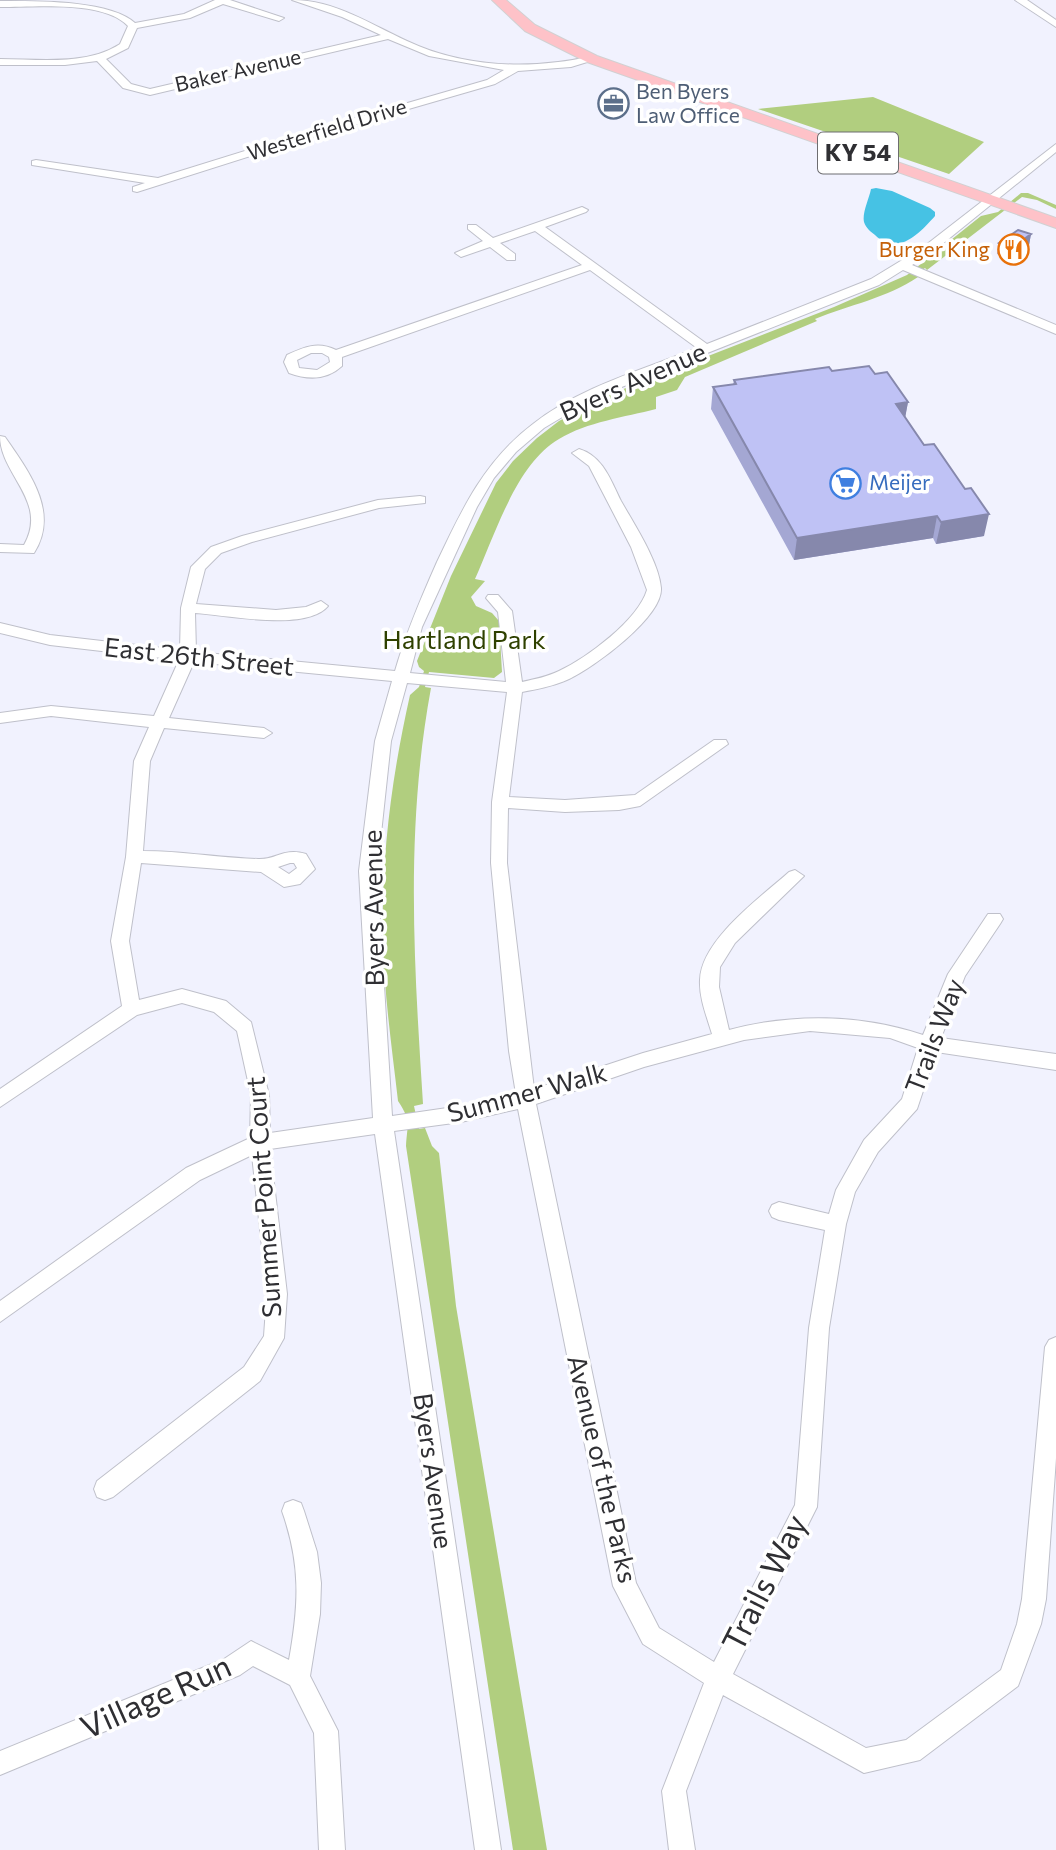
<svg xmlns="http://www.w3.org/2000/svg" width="1056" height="1850" font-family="Commissioner,sans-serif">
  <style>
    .green { fill: #b1ce7f }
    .water { fill: #46c2e4 }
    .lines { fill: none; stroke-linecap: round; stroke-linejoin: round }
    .minor-casing { stroke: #bfc0ca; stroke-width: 2 }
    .major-casing { stroke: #d1d1d2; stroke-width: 2 }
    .minor { fill: #fff; fill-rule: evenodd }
    .major { fill: #fec2c8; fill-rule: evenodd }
    .wall { fill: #a4a7d3 }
    .shaded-wall { fill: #8688ac }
    .building { fill: #bfc2f5; stroke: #8688ac; stroke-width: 2 }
    .labels { text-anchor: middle; stroke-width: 7; stroke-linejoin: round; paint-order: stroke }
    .far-street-label { font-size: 21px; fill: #2f2f33; stroke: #fff }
    .far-service-label { font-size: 21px; fill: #4e5e75; stroke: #fff; text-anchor: start }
    .far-food-label { font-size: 21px; fill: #c56008; stroke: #fff; text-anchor: end }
    .far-shop-label { font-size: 21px; fill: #366cbe; stroke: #fff; text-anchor: start }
    .shield { fill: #fff; stroke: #6d6d70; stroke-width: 2 }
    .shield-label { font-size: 24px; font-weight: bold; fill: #2f2f33 }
    .street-label { font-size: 26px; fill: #2f2f33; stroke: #fff }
    .park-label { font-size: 26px; fill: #2f4100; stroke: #fff }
    .near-street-label { font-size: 32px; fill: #2f2f33; stroke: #fff }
  </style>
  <rect width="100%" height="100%" fill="#f1f2fe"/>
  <!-- green -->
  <path class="green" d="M 873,97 L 984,142 L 949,174 L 758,109 Z
    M 1021,193 L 1028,193 L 1056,205 L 1056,209 L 1037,200 L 1022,197 L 927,270 L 925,268 L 915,275 L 918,277 C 887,298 849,305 815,319 L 817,321 L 685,377 L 677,390 L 656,397 L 656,409 C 625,417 587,422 559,439 C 516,464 495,535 475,579 L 485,581 L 471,597 L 476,606 L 492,613 L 499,621 L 502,672 L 494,678 L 429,672 L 425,687 L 431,688 C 405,829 414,963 423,1104 L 414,1106 L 419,1129 L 425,1128 L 432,1146 L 439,1153 L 456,1306 L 547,1850 L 513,1850 L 406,1146 C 407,1124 412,1122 398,1101 C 392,1048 384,994 383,940 C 381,857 392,775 410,695 L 419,687 L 424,671 L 419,667 L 417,661 L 451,576 L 496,483 L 513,461 L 537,438 L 559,421 L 608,395 L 834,307 L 907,275 L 981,216 L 998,212 Z"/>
  <!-- water -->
  <path class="water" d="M 876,188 L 892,191 L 930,208 L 935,212 L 935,216 C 919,234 897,257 875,235 C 871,232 866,228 864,222 C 862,213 869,199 871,189 Z"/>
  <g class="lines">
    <defs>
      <path id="minor" d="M 215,0 L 230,0 L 284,18 L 279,21 L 223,4 L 190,18 L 137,28 L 128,48 L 106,59 L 131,84 L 150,89 L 381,35 L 342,17 L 292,0 C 335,0 370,24 407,41 C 464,68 532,70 592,56 L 597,59 L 571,67 L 518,71 L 495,84 L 291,143 L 137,192 L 133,191 L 133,187 L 145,183 L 32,165 L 32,161 L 36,160 L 158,178 L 283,139 L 487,80 L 504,70 L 429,56 L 388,39 L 150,95 L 123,88 L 97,61 L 65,65 L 0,65 L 0,59 C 39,59 86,66 120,44 L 128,26 C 104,0 34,7 0,7 L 0,1 C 36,1 110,0 135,23 L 184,14 Z
        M 1015,0 L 1027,0 L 1056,20 L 1056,27 Z
        M 1056,144 L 1056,152 L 930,254 L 912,265 L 1056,325 L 1056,334 L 903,270 L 879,285 L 594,398 L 544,428 L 516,452 L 494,478 L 477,507 L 422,627 L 410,673 L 506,682 L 498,612 L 486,598 L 488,595 L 498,595 L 512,611 L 522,682 C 535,679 547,677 559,671 C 587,658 638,620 647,590 L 631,547 L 589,466 L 572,453 L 579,449 C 603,456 611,481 621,501 C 634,524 659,562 661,588 C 663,617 593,668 569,679 C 554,686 538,689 522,692 L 509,797 L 565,800 L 635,795 L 714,740 L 726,740 L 728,744 L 640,806 L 619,810 L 565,812 L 508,808 L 507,863 L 534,1089 L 643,1053 L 712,1034 C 707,1017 699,998 700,980 C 701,940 761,897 789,872 L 795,870 L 804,876 L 735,943 L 720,967 L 719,987 L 729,1030 C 792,1013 861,1014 923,1035 L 948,974 L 988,914 L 1000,914 L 1003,919 L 1000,924 L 965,976 L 941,1038 L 1056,1054 L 1056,1070 L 936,1052 L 917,1109 L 878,1152 L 855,1192 L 846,1224 L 829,1328 L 817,1507 L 733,1674 L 866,1748 L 906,1740 L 1001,1670 L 1017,1624 L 1022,1599 L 1045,1347 L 1049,1340 L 1056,1337 L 1056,1458 L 1046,1599 L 1041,1624 L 1018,1686 L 920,1760 L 864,1773 L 723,1695 L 686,1791 L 695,1850 L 669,1850 L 662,1791 L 704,1683 L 643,1644 L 613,1586 L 518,1109 L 461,1122 L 394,1131 L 501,1850 L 475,1850 L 375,1134 L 270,1149 L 287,1294 L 284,1338 L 260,1381 L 113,1497 L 105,1500 L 97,1497 L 94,1489 L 97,1481 L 244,1367 L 264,1336 L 267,1294 L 252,1155 L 200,1180 L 0,1322 L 0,1301 L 186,1168 L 250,1138 L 251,1095 L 237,1031 L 214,1012 L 182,1003 L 137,1015 L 0,1107 L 0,1089 L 122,1006 L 111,941 L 126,857 L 134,761 L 149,727 L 51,716 L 0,723 L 0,713 L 51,706 L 154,716 L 179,660 L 50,645 L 0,633 L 0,623 L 50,635 L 180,650 L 181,608 L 191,567 L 211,547 L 242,536 L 378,500 L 420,496 L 425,497 L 425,503 L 379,508 L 252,542 L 221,553 L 205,569 L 196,604 L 276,610 L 306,607 L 321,601 L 328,606 C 306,632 227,615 195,613 L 196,652 L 395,671 C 406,633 421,598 437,562 C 462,509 485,460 533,424 C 580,387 642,370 697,348 L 590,270 L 342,357 L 342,366 C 327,380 308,380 289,373 L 284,362 L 287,355 C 304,347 318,341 336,350 L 582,265 L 535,231 L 500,243 L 515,254 L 515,260 L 507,260 L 490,247 L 461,257 L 455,253 L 483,241 L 468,229 L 468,225 L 476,225 L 493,238 L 582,207 L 588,210 L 586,212 L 545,227 L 707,344 L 871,279 L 922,248 ZM 311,353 L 322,353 L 329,357 L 330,362 L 317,370 L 299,368 L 297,360 ZM 194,662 L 392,681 L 375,741 L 359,871 L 373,1118 L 270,1133 L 269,1095 L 251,1022 L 226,1001 L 182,989 L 139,1000 L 129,941 L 141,863 L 261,872 L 284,887 L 300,884 L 315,869 L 306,854 C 284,847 276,860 258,859 C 220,858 182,851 143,851 L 150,761 L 164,728 L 264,738 L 272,733 L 264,728 L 169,718 ZM 407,683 L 507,692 L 492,802 L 491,863 L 509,1051 L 516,1094 L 461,1106 L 392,1116 L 377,871 L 391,741 ZM 290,863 L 294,863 L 297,868 L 289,874 L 278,867 ZM 810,1031 L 890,1038 L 918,1048 L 902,1099 L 864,1140 L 836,1190 L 829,1214 L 779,1202 L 772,1205 L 769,1211 L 772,1217 L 779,1220 L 825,1230 L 809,1328 L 795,1505 L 714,1662 L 659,1628 L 636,1583 L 536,1104 L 644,1067 L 744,1040 Z
        M 0,436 L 5,437 C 29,472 60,512 34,553 L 0,552 L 0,544 L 24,545 C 49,501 0,475 0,436 Z
        M 293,1500 L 301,1503 L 304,1511 L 317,1552 L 321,1583 L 320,1614 L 310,1676 L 338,1731 L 345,1850 L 319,1850 L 314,1733 L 290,1685 L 253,1666 L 240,1675 L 0,1775 L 0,1751 L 224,1659 L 251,1641 L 289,1660 C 299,1604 301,1565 282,1511 L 285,1503 Z"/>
      <path id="major" d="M 492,0 L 506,0 L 535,25 L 597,56 L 1056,218 L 1056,228 L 587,62 L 525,31 Z"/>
    </defs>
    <!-- minor casing -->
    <use href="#minor" class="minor-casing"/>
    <!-- major casing -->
    <use href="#major" class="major-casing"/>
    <!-- minor -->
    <use href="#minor" class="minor"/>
    <!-- major -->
    <use href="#major" class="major"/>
  </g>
  <!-- wall -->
  <path class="wall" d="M 1031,234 L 1029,245 L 1010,259 L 997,254 L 999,243 Z
    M 832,371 L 875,374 L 908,402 L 905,417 L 984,536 L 936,544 L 933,538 L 794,560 L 711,409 L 713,387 L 733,385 L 734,380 Z"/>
  <!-- shaded-wall -->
  <path class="shaded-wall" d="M 1031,234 L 1029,245 L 1010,259 L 1012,248 Z
    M 908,402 L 904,424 L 896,404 Z
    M 989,514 L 984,536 L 936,544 L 941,522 Z
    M 937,516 L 933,538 L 794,560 L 797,538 Z"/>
  <!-- building -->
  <path class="building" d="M 1018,230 L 1031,234 L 1012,248 L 999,243 Z
    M 869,366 L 875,374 L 887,372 L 908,402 L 896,404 L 924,445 L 934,444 L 965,489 L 971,488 L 989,514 L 941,522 L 937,516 L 797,538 L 713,387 L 736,384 L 734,380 L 829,367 L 832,371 Z"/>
  <!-- icons -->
  <defs>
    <symbol id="office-ring" viewBox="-11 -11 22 22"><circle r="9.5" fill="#fff" stroke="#5c6f8a" stroke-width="1.5"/><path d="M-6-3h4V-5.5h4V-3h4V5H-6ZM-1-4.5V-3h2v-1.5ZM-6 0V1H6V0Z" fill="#5c6f8a"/></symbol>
    <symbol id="restaurant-ring" viewBox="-11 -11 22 22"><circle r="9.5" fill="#fff" stroke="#e8710a" stroke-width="1.5"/><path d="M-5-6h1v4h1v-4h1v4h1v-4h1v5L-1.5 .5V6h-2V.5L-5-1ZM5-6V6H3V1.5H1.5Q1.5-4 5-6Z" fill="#e8710a"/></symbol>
    <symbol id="supermarket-ring" viewBox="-11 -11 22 22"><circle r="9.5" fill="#fff" stroke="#3f7fe0" stroke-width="1.5"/><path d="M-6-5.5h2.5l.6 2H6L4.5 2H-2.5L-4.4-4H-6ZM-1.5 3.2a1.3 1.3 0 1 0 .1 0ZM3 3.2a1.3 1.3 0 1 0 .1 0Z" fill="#3f7fe0"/></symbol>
  </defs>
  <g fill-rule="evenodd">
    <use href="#office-ring" x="596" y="86" width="35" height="35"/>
    <use href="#restaurant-ring" x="996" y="232" width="35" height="35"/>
    <use href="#supermarket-ring" x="828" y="466" width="35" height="35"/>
  </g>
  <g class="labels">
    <!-- far-street labels -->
    <g class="far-street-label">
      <text transform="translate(238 71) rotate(-13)" y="7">Baker Avenue</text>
      <text transform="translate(327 130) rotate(-17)" y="7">Westerfield Drive</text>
    </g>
    <!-- far-service labels -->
    <g class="far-service-label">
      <text x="636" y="99">Ben Byers<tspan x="636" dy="24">Law Office</tspan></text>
    </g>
    <!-- far-food labels -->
    <g class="far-food-label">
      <text x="990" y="257">Burger King</text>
    </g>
    <!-- far-shop labels -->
    <g class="far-shop-label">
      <text x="869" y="490">Meijer</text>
    </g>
    <!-- shield labels -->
    <rect class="shield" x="818" y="132.5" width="80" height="41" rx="5"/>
    <g class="shield-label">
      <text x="858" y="161">KY 54</text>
    </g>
    <!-- street labels -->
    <g class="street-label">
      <text transform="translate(633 382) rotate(-24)" y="9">Byers Avenue</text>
      <text transform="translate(199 657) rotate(6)" y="9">East 26th Street</text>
      <text transform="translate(374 908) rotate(-91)" y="9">Byers Avenue</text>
      <text transform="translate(935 1036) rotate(-69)" y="9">Trails Way</text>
      <text transform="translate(527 1093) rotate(-15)" y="9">Summer Walk</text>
      <text transform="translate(264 1197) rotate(-94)" y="9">Summer Point Court</text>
      <text transform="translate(602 1469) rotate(77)" y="9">Avenue of the Parks</text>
      <text transform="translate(433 1471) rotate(82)" y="9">Byers Avenue</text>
    </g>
    <!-- park labels -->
    <g class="park-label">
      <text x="464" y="649">Hartland Park</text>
    </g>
    <!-- near-street labels -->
    <g class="near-street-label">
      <text transform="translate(765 1583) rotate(-63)" y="11">Trails Way</text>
      <text transform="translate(156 1697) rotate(-24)" y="11">Village Run</text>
    </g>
  </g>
</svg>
